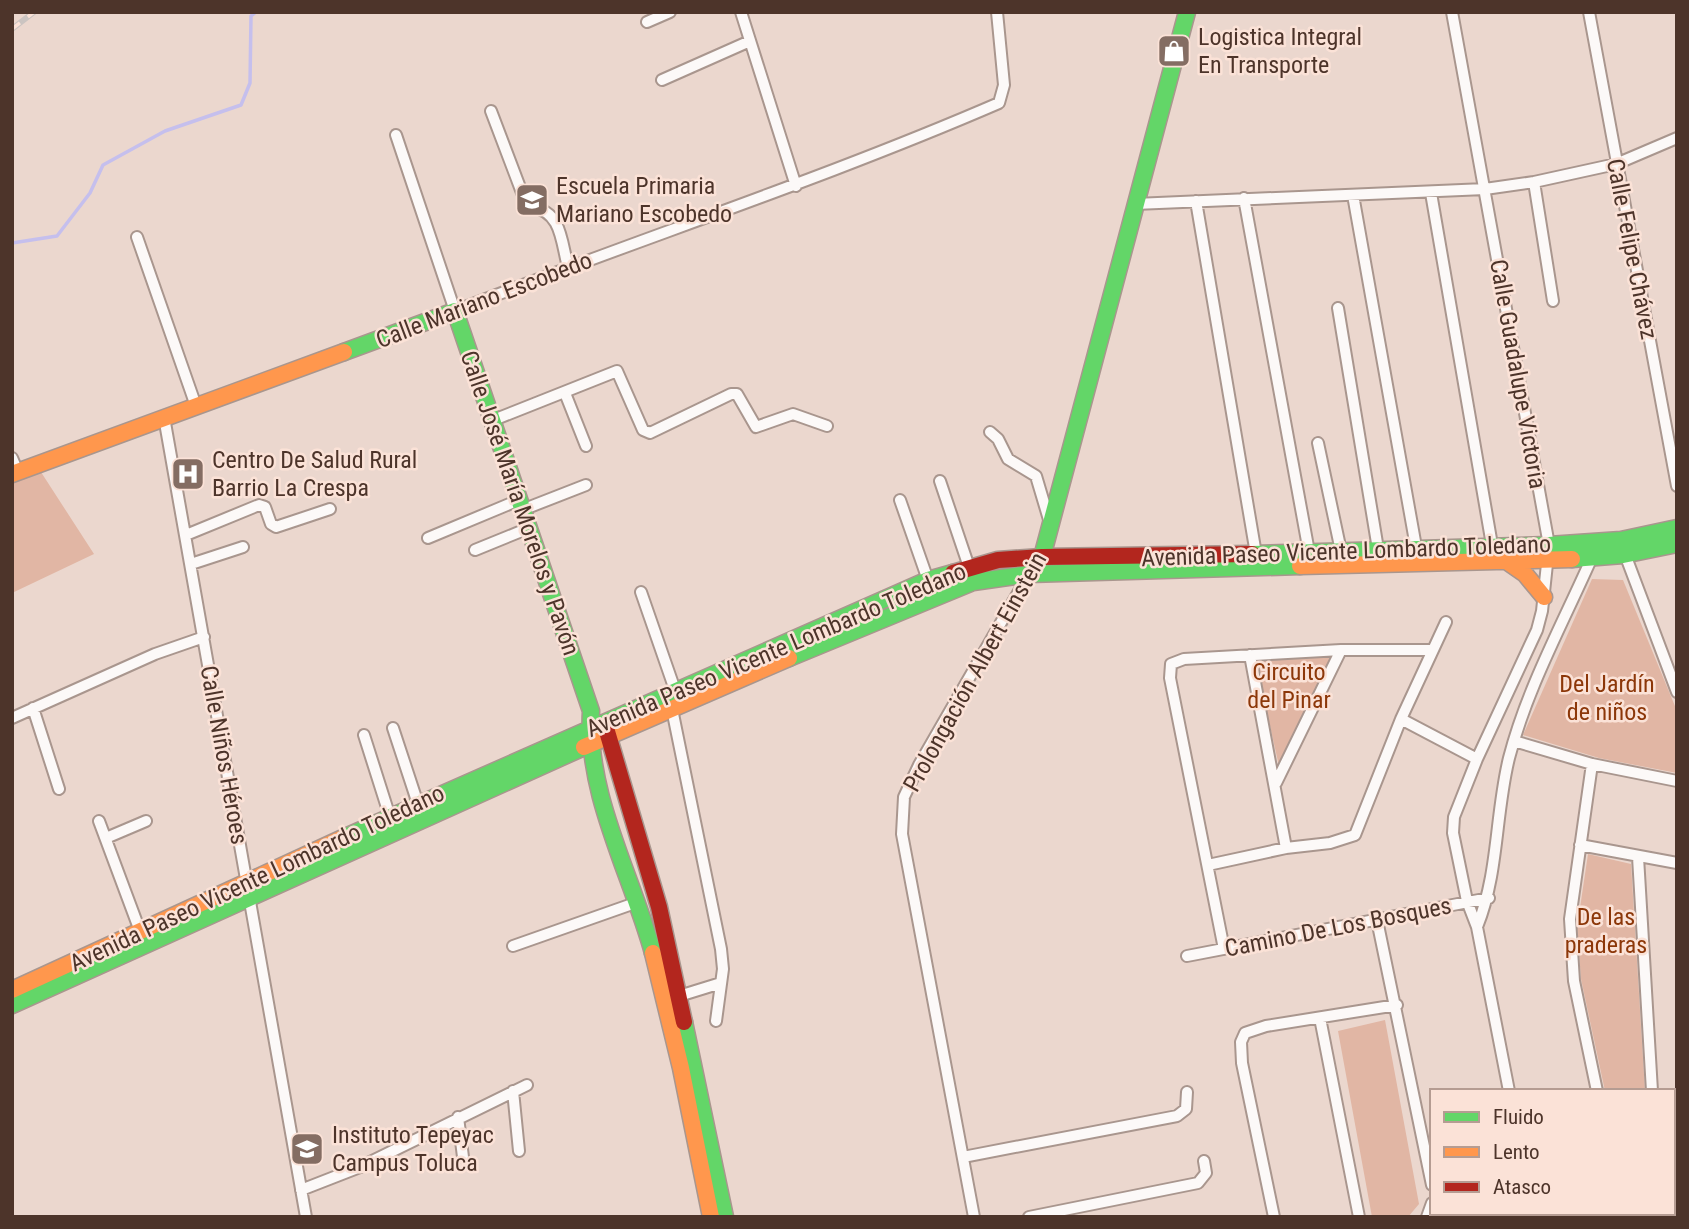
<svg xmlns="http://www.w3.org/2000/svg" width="1689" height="1229" font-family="'Roboto Condensed',sans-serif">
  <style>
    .green { fill: #e1b6a4 }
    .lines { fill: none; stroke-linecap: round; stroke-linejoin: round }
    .stream { stroke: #c5bfed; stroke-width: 3.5 }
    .street-casing { stroke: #a9968e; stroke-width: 14 }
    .fast-casing { stroke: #a9968e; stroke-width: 19 }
    .slow-casing { stroke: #a9968e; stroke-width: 19 }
    .jam-casing { stroke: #a9968e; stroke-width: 19 }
    .street { stroke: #fcf9f8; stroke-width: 10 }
    .fast { stroke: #63d668; stroke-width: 16 }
    .slow { stroke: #ff974d; stroke-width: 16 }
    .jam { stroke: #b3261e; stroke-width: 16 }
    .rail-casing { stroke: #cbc4c1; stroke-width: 6 }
    .rail { stroke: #fbe2d7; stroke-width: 3.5; stroke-dasharray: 10; stroke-linecap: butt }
    .labels { text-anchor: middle; stroke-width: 5; stroke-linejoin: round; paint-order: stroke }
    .poi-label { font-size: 24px; fill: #4d342a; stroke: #fbe2d7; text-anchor: start }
    .street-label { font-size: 24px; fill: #4d342a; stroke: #fbe2d7 }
    .park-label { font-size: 24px; fill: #8c3709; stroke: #fbe2d7 }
  </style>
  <rect width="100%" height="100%" fill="#ebd7ce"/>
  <!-- green -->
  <path class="green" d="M 39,469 L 94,554 L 12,593 L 12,478 Z
    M 1592,579 L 1623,580 L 1677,711 L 1677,773 L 1599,758 L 1523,735 Z
    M 1334,655 L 1279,766 L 1255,659 Z
    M 1588,854 L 1631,864 L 1645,1091 L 1605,1091 L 1581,979 L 1577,928 Z
    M 1385,1020 L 1419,1204 L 1408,1217 L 1372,1217 L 1338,1031 Z"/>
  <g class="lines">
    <!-- stream -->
    <path class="stream" d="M 12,243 L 57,236 L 90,193 L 103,165 L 165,131 L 241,105 L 250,83 L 251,16 L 256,12"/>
    <defs>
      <path id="street" d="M 741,12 L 796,186
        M 1452,12 L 1549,545 L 1542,611 L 1537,630 L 1477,759 L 1454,817 L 1453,833 L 1467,901 L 1477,927 L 1509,1091
        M 1589,12 L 1677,486
        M 647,22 L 670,12
        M 662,80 L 750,41
        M 491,111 L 524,198 L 532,207 C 562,212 561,241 568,267
        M 396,135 L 455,311 C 636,240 821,180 999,103 L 1004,85 L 997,12
        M 1534,182 L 1553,301
        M 1431,193 L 1492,545
        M 1353,195 L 1416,547
        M 1244,198 L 1309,552
        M 1196,201 L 1256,554
        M 1135,204 L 1485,189 L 1534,182 L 1616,164 L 1677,138
        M 137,237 L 196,406
        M 1338,308 L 1378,549
        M 565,393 L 586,446
        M 164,417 L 306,1217
        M 491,421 L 617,371 L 643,430 L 650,433 L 731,394 L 737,394 L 756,427 L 793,414 L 827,426
        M 990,432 L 998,439 L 1008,459 L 1036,476 L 1050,523
        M 1318,443 L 1341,551
        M 12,458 L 18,472
        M 940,481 L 969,567
        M 900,500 L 928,580
        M 522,510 L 586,485
        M 186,535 L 259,505 L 265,507 L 271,524 L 276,527 L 330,509
        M 428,538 L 519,500
        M 1623,549 L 1677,692
        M 475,550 L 529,528
        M 191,564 L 243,547
        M 641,592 L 675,690
        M 1250,655 L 1286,848
        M 33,708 L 59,789
        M 672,709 L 721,949 L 723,969 L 716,1021
        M 12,718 L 155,654 L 204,637
        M 1401,719 L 1477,759
        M 393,728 L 418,804
        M 364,735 L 390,817
        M 1514,741 L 1592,764 L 1677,781
        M 1592,764 L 1570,919 L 1574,981 L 1597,1091
        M 1276,783 L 1341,650
        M 99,821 L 140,931
        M 106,838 L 146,821
        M 1580,845 L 1677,863
        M 1638,857 L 1652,1091
        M 1208,865 L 1286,848 L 1330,843 L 1355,835 L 1401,719 L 1446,622
        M 1377,920 L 1432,1185
        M 1477,927 C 1499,872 1495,815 1509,758 C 1527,688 1564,621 1593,555
        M 513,946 L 638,902
        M 1224,949 L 1170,678 L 1171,664 L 1184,659 L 1341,650 L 1431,650
        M 1187,956 L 1489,898
        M 679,996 L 721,983
        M 1320,1018 L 1359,1217
        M 513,1091 L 519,1151
        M 458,1117 L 463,1157
        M 963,1157 L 1177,1116 L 1186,1109 L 1187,1092
        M 301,1190 L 360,1167 L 527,1085
        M 1532,1213 L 1533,1217
        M 1662,1213 L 1667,1217
        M 974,1217 L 902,834 L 904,797 L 919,765 L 1029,574
        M 1029,1217 L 1198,1183 L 1206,1173 L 1204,1161
        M 1274,1217 L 1242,1063 L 1241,1042 L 1245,1033 L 1266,1026 L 1397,1005
        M 1427,1217 L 1432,1203"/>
      <path id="fast" d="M 344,352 L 455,311 L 591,711 C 586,795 631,873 653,953
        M 1252,554 L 1549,545 L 1621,540 L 1677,528
        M 1572,559 L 1623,555 L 1677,544
        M 1037,564 L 1042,557 L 1187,12
        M 789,658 L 973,582 L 1029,574 L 1300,566
        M 343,838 L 928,580 L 953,573
        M 12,1005 L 584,747
        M 684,1022 L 725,1217"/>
      <path id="slow" d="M 12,474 L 344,352
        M 1502,558 L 1525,574 L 1544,597
        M 1300,566 L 1572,559
        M 584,747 L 789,658
        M 653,953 L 681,1068 L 711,1217
        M 12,990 L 343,838"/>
      <path id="jam" d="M 953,573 L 998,560 L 1042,557 L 1252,554
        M 606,728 L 659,907 L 684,1022"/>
    </defs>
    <!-- street casing -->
    <use href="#street" class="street-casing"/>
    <!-- fast casing -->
    <use href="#fast" class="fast-casing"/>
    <!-- slow casing -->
    <use href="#slow" class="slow-casing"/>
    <!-- jam casing -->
    <use href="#jam" class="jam-casing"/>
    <!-- street -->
    <use href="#street" class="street"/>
    <!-- fast -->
    <use href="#fast" class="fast"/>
    <!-- slow -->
    <use href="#slow" class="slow"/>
    <!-- jam -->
    <use href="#jam" class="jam"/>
    <defs>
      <path id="rail" d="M 12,29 L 34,12"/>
    </defs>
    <!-- rail casing -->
    <use href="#rail" class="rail-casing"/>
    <!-- rail -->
    <use href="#rail" class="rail"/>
  </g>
  <!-- icons -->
  <defs>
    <symbol id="shop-square" viewBox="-11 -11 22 22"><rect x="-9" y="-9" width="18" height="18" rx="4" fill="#846d63" stroke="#fbe2d7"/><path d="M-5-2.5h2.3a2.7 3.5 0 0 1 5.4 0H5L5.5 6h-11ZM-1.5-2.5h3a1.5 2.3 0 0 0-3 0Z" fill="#fff"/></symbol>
    <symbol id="school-square" viewBox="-11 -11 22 22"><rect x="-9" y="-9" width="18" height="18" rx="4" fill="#846d63" stroke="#fbe2d7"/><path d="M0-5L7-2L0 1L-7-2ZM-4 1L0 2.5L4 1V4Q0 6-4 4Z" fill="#fff"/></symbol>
    <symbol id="hospital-square" viewBox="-11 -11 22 22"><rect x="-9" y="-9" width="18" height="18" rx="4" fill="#846d63" stroke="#fbe2d7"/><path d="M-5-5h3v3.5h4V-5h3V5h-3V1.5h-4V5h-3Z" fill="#fff"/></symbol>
  </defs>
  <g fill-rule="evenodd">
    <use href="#shop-square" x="1155" y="32" width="38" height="38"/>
    <use href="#school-square" x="513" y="181" width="38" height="38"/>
    <use href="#hospital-square" x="169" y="455" width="38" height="38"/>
    <use href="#school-square" x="288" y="1130" width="38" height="38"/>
  </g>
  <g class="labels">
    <!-- poi labels -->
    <g class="poi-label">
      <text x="1198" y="45">Logistica Integral<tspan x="1198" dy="28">En Transporte</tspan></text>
      <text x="556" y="194">Escuela Primaria<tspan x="556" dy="28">Mariano Escobedo</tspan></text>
      <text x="212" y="468">Centro De Salud Rural<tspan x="212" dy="28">Barrio La Crespa</tspan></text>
      <text x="332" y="1143">Instituto Tepeyac<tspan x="332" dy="28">Campus Toluca</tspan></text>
    </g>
    <!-- street labels -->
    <g class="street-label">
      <text transform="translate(1632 249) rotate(79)" y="8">Calle Felipe Chávez</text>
      <text transform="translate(484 300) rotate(-21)" y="8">Calle Mariano Escobedo</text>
      <text transform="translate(1518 374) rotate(80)" y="8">Calle Guadalupe Victoria</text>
      <text transform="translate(520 503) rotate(71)" y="8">Calle José María Morelos y Pavón</text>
      <text transform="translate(1346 551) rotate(-2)" y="8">Avenida Paseo Vicente Lombardo Toledano</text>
      <text transform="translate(776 650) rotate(-23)" y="8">Avenida Paseo Vicente Lombardo Toledano</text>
      <text transform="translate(975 672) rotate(-61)" y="8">Prolongación Albert Einstein</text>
      <text transform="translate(224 755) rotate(80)" y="8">Calle Niños Héroes</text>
      <text transform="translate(257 878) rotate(-25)" y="8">Avenida Paseo Vicente Lombardo Toledano</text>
      <text transform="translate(1338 927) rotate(-11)" y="8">Camino De Los Bosques</text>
    </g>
    <!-- park labels -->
    <g class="park-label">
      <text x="1289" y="680">Circuito<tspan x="1289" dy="28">del Pinar</tspan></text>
      <text x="1607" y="692">Del Jardín<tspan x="1607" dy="28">de niños</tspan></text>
      <text x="1606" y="925">De las<tspan x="1606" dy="28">praderas</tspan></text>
    </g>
  </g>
  <!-- border -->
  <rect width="1689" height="1229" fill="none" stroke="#4d342a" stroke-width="28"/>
  <!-- legend -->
  <rect x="1430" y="1089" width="245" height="126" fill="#fbe2d7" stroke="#b59c92" stroke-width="2"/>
  <rect x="1444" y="1112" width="35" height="10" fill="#63d668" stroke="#b59c92" stroke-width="2"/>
  <text x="1493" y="1124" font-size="21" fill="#4d342a">Fluido</text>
  <rect x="1444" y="1147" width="35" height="10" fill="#ff974d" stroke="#b59c92" stroke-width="2"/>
  <text x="1493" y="1159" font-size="21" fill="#4d342a">Lento</text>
  <rect x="1444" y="1182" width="35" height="10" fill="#b3261e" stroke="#b59c92" stroke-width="2"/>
  <text x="1493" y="1194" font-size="21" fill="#4d342a">Atasco</text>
</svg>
